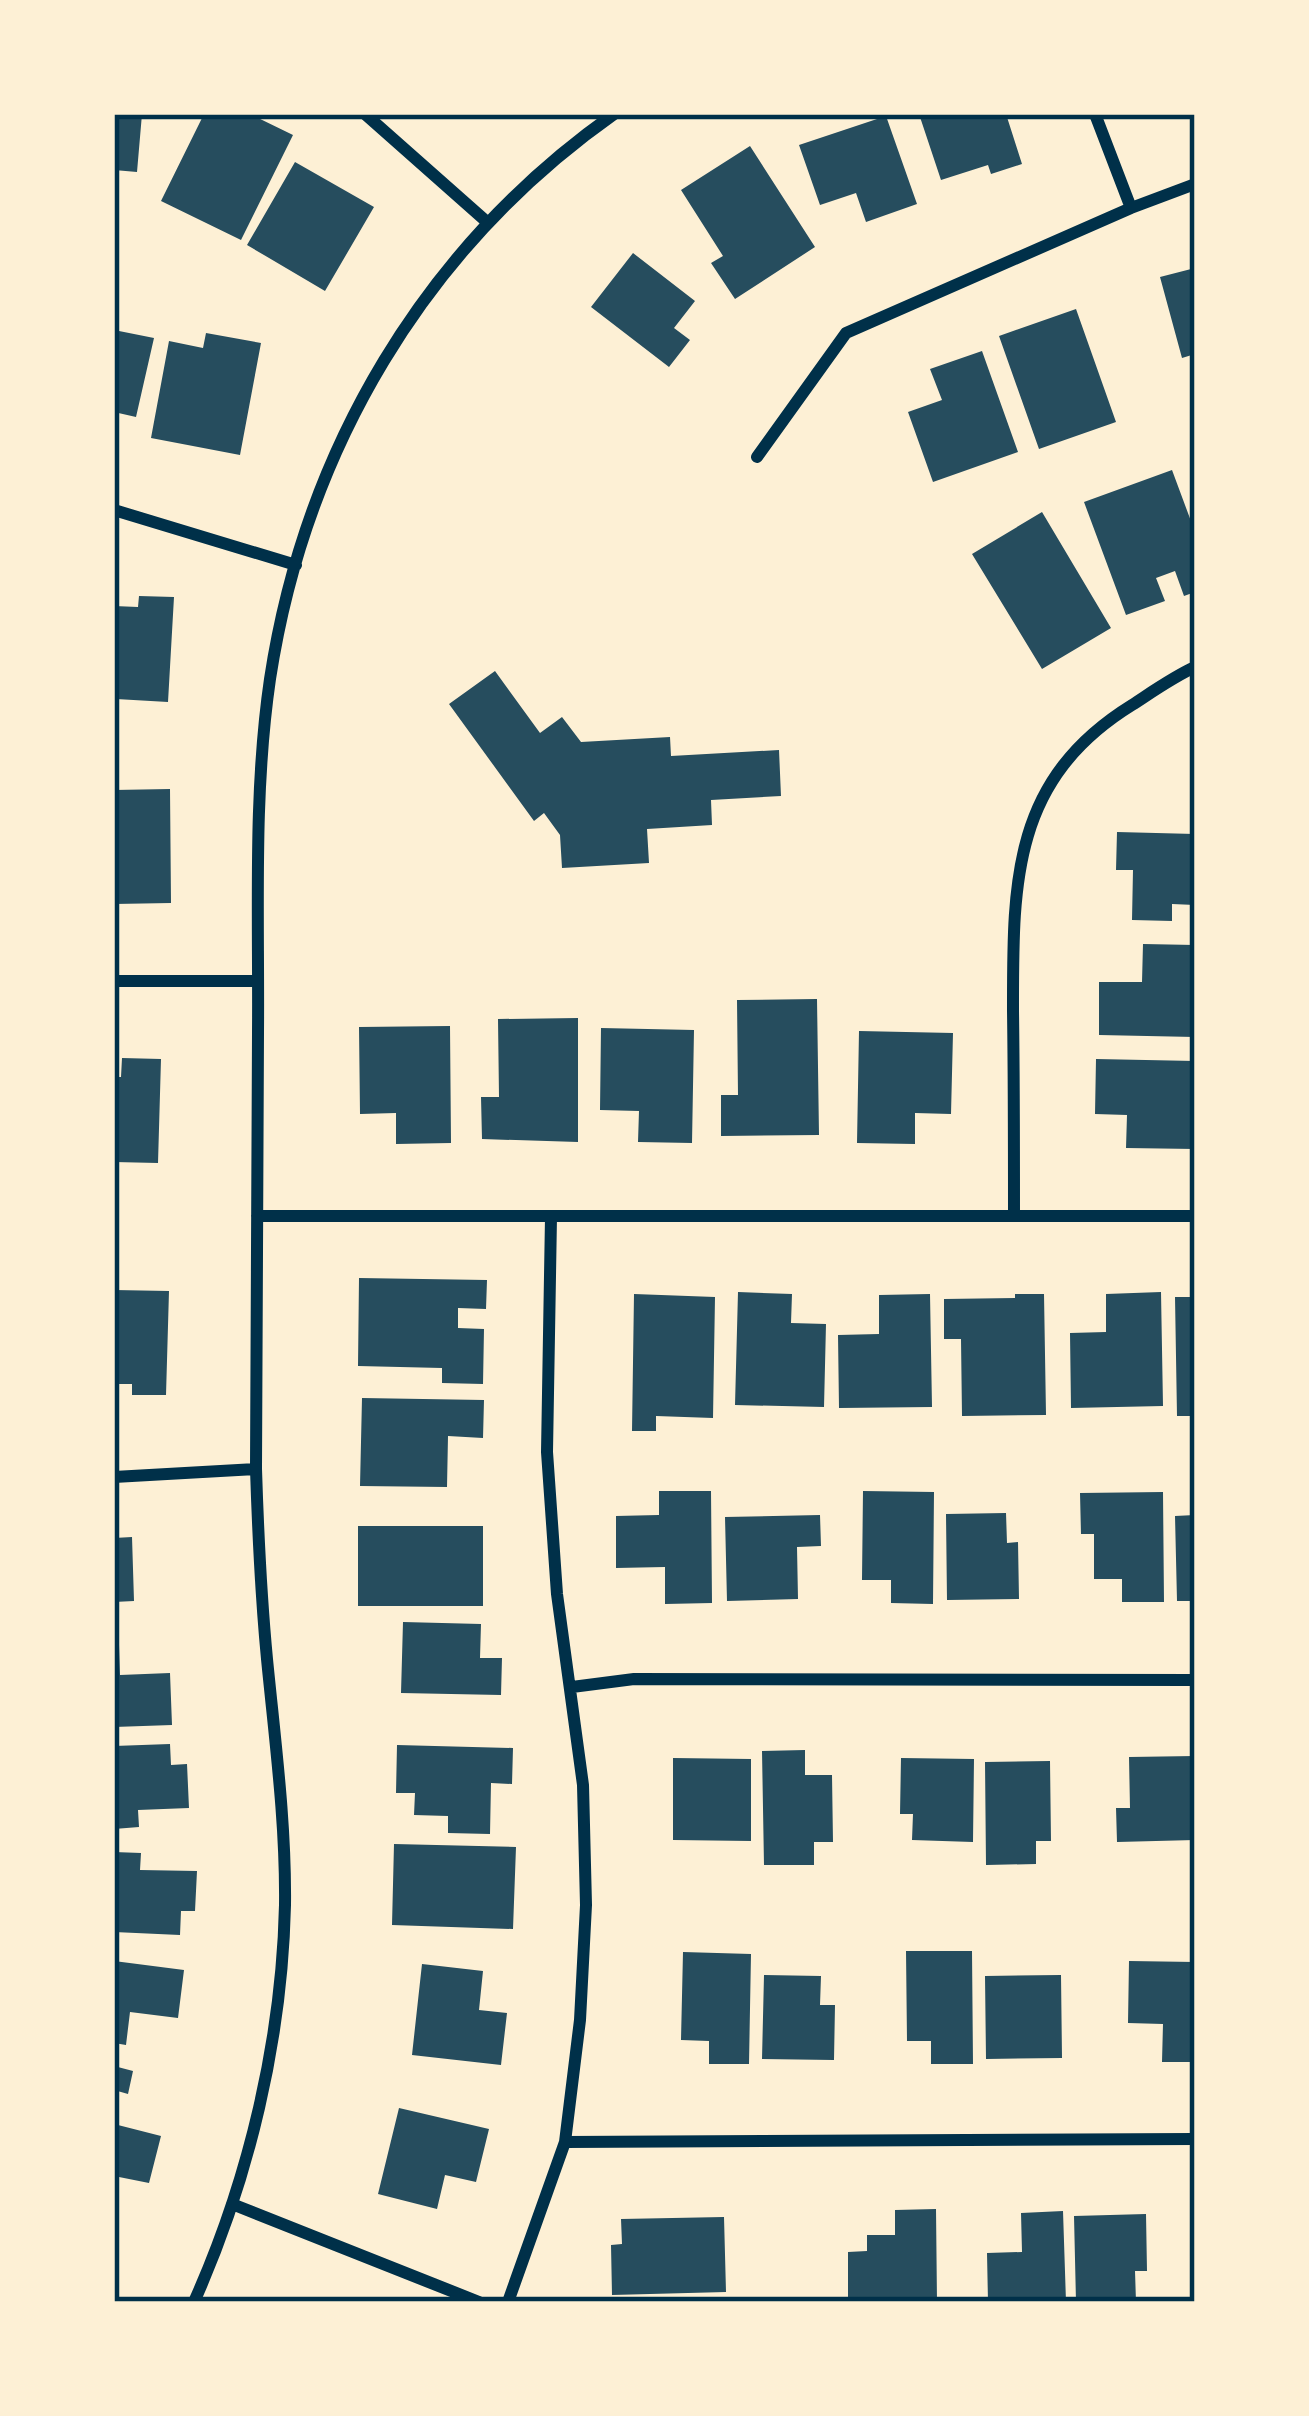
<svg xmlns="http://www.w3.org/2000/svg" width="1309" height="2416" font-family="Raleway,sans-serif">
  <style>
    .building { fill: #264d5e }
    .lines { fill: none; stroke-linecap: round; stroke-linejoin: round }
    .minor { stroke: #003049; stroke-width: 12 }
    .neatline { fill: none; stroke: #003049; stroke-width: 4.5 }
  </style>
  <rect width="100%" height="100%" fill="#fdf0d5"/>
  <!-- building -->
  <path class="building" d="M 114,114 L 142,114 L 137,172 L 114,170 Z
    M 204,114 L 250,114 L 293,135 L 241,240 L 161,201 Z
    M 919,114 L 1006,114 L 1022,164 L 991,174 L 988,165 L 941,180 Z
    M 886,116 L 917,204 L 866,222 L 856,193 L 820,205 L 799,145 Z
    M 750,146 L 815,247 L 735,299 L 711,263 L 723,256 L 681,190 Z
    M 295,162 L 374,207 L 325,291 L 247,245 Z
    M 633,253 L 695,301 L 674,328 L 690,340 L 669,367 L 591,307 Z
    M 1195,268 L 1195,354 L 1182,358 L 1160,277 Z
    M 1076,309 L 1116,422 L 1039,449 L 999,336 Z
    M 114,330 L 154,338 L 136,417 L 114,412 Z
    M 206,333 L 261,343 L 240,455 L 151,438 L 169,341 L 203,348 Z
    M 982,351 L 1018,452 L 933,482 L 908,412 L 942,400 L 930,369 Z
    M 1172,470 L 1195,532 L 1195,592 L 1184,596 L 1175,571 L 1156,578 L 1165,601 L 1126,615 L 1084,502 Z
    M 1042,512 L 1111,628 L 1042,669 L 972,554 Z
    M 139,596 L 174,597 L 168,702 L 116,699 L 114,606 L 138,607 Z
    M 495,671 L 540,733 L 562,717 L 581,742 L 670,737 L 671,756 L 779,750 L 781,796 L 711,800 L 712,825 L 647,829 L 649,863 L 562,868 L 560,835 L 544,813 L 534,821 L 449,704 Z
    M 170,789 L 171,903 L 114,904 L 114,790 Z
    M 1117,832 L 1195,834 L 1195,905 L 1172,904 L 1172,921 L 1132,920 L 1133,870 L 1116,870 Z
    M 1143,944 L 1195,945 L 1195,1037 L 1099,1035 L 1099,982 L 1142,982 Z
    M 817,999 L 819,1135 L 721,1136 L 721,1095 L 738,1095 L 737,1000 Z
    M 578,1018 L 578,1142 L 482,1139 L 481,1097 L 499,1097 L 498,1019 Z
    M 450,1026 L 451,1143 L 396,1144 L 396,1113 L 360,1114 L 359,1027 Z
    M 601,1028 L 694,1030 L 692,1143 L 638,1142 L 639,1111 L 600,1110 Z
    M 859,1031 L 953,1033 L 951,1114 L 915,1113 L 915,1144 L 857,1143 Z
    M 122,1058 L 161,1059 L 158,1163 L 114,1162 L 114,1077 L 121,1077 Z
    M 1096,1059 L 1195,1061 L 1195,1149 L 1126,1148 L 1127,1115 L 1095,1114 Z
    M 359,1278 L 487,1280 L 486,1309 L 458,1308 L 458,1328 L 484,1329 L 483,1384 L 442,1383 L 442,1368 L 358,1366 Z
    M 114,1290 L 169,1291 L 166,1395 L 132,1395 L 132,1384 L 114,1384 Z
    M 738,1292 L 792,1294 L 791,1323 L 826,1324 L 824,1407 L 735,1405 Z
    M 1161,1292 L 1163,1406 L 1071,1408 L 1070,1333 L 1106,1332 L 1106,1294 Z
    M 634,1294 L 715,1297 L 713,1418 L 656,1416 L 656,1431 L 632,1431 Z
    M 930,1294 L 932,1407 L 839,1408 L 838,1335 L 879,1334 L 879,1295 Z
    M 1015,1294 L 1044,1294 L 1046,1415 L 962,1416 L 961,1339 L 944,1339 L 944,1299 L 1015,1298 Z
    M 1175,1297 L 1195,1297 L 1195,1416 L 1177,1416 Z
    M 362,1398 L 484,1400 L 483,1438 L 448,1436 L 447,1487 L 360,1486 Z
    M 659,1491 L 711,1491 L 712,1603 L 665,1604 L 665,1567 L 616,1568 L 616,1516 L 659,1515 Z
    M 863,1491 L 934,1492 L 933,1604 L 891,1603 L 891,1580 L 862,1580 Z
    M 1163,1492 L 1164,1602 L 1122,1602 L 1122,1579 L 1094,1579 L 1094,1534 L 1081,1534 L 1080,1493 Z
    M 1006,1513 L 1007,1543 L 1018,1542 L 1019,1599 L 947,1600 L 946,1514 Z
    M 820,1515 L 821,1546 L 797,1547 L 798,1599 L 727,1601 L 725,1517 Z
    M 1195,1515 L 1195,1601 L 1177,1601 L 1175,1516 Z
    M 358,1526 L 483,1526 L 483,1606 L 358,1606 Z
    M 132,1537 L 134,1601 L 114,1602 L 114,1538 Z
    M 403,1622 L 481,1624 L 480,1658 L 502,1658 L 501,1695 L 401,1693 Z
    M 114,1645 L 119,1645 L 120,1675 L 170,1673 L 172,1725 L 114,1727 Z
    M 170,1744 L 171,1765 L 187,1764 L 189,1808 L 138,1810 L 139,1827 L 114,1829 L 114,1746 Z
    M 397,1745 L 513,1748 L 512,1784 L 491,1783 L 490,1834 L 448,1833 L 448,1816 L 414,1815 L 415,1793 L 396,1793 Z
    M 805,1750 L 805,1775 L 832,1775 L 833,1842 L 814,1842 L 814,1865 L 764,1865 L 762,1751 Z
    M 1195,1756 L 1195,1840 L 1117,1842 L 1116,1808 L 1130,1808 L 1129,1757 Z
    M 673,1758 L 751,1759 L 751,1841 L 673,1840 Z
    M 901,1758 L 974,1759 L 973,1842 L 912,1840 L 913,1814 L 900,1814 Z
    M 1050,1761 L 1051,1841 L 1036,1841 L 1036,1864 L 986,1865 L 985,1762 Z
    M 394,1844 L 516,1847 L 513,1929 L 392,1925 Z
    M 114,1852 L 141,1853 L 140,1870 L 197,1871 L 195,1911 L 181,1911 L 180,1935 L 114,1932 Z
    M 906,1951 L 972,1951 L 973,2064 L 931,2064 L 931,2041 L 907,2041 Z
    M 683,1952 L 751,1954 L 749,2064 L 709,2064 L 709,2041 L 681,2040 Z
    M 114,1961 L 184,1970 L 178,2018 L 130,2012 L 126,2045 L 114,2043 Z
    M 1129,1961 L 1195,1962 L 1195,2062 L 1162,2062 L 1163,2024 L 1128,2023 Z
    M 422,1964 L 483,1971 L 479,2010 L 507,2013 L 501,2065 L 412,2055 Z
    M 764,1975 L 821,1976 L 820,2005 L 835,2005 L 834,2060 L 762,2059 Z
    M 1061,1975 L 1062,2058 L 986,2059 L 985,1976 Z
    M 114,2066 L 133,2071 L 128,2094 L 114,2090 Z
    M 399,2108 L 489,2129 L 476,2182 L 445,2175 L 437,2209 L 378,2194 Z
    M 114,2124 L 161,2136 L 149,2183 L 114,2176 Z
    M 936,2209 L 937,2302 L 848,2300 L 848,2252 L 867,2251 L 867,2235 L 895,2235 L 895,2210 Z
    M 1063,2211 L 1066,2302 L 988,2302 L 987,2253 L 1022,2252 L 1021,2213 Z
    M 1146,2214 L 1147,2271 L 1135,2271 L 1136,2302 L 1076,2302 L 1074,2216 Z
    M 724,2217 L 726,2292 L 612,2295 L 611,2245 L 622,2244 L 621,2219 Z"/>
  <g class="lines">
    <!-- minor -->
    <path class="minor" d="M 365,114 L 487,222
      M 1095,114 L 1131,208
      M 757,457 L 846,333 L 1131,208 L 1195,184
      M 114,510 L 296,565
      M 114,981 L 258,981
      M 1014,1214 C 1014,1146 1014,1079 1013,1011 C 1013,883 1011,780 1132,705 C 1152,692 1173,677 1195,667
      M 257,1216 L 1195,1216
      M 114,1477 L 256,1469
      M 572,1687 L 634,1679 L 1195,1680
      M 565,2142 L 1195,2139
      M 232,2204 L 479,2302
      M 194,2302 C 249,2179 282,2040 285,1905 C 286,1823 275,1741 267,1659 C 261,1596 258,1532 256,1469 C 256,1323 258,1178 258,1033 C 259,916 253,795 270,679 C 305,450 424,248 614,114
      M 508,2302 L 565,2142 L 580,2020 L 586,1905 L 583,1785 L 557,1594 L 547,1452 L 551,1217"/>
  </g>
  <!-- border -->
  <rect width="1309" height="2416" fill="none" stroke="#fdf0d5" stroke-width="234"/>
  <rect x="117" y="117" width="1075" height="2182" class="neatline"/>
</svg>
